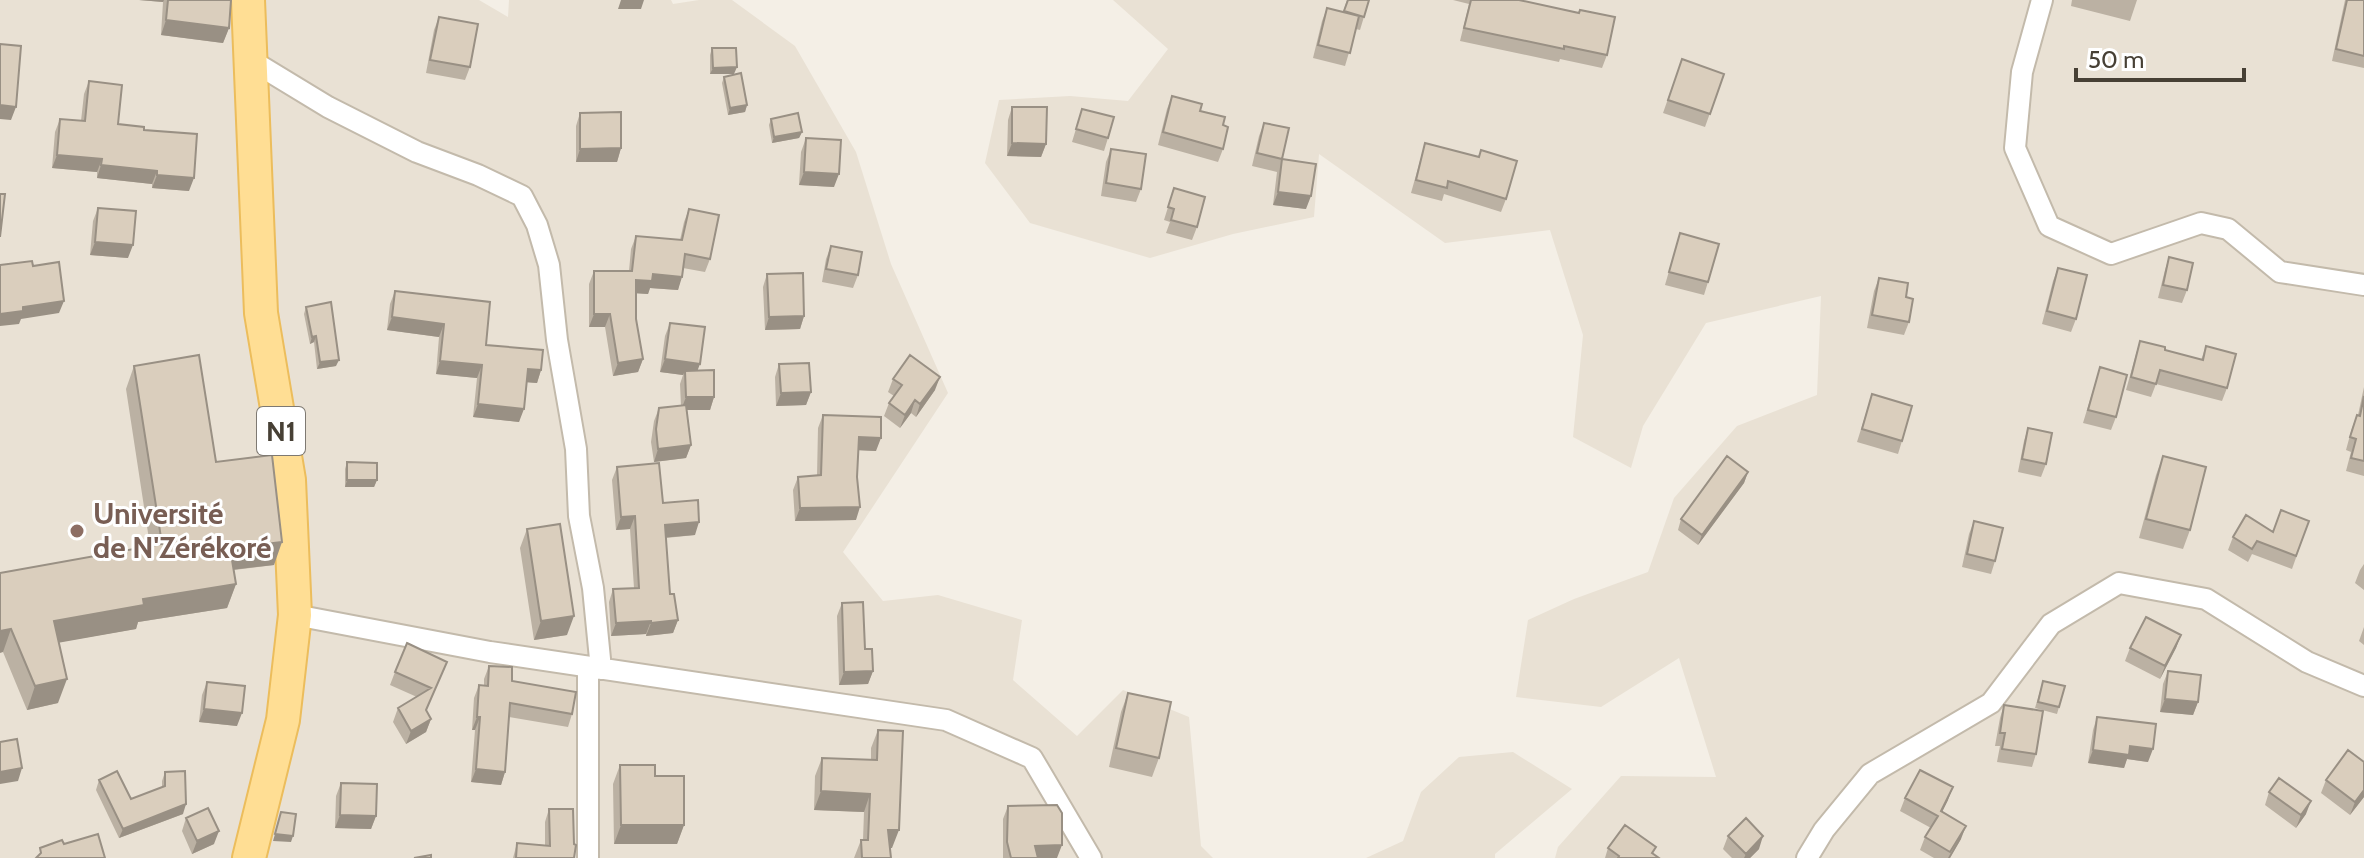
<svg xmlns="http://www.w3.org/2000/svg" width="2364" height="858" font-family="Cabin,sans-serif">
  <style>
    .residential { fill: #e9e1d4 }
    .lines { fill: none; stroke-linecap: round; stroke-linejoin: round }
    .street-casing { stroke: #c3baab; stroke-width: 24 }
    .primary-casing { stroke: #ecbd5c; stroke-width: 36 }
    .street { stroke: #fff; stroke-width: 20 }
    .primary { stroke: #ffde94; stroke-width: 32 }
    .wall { fill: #bbb1a3 }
    .shaded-wall { fill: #999084 }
    .building { fill: #dacebd; stroke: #999084; stroke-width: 2 }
    .education-dot { fill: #8d6e63; stroke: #fff; stroke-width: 3 }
    .labels { text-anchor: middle; stroke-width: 6; stroke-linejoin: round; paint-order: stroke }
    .shield { fill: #fff; stroke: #7e7972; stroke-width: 2 }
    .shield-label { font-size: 28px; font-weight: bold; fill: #474035 }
    .education-label { font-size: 30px; font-weight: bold; fill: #785e54; stroke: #fff; text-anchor: start }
  </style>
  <rect width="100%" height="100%" fill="#f4efe6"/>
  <!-- residential -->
  <path class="residential" d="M 0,0 L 479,0 L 508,17 L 509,0 L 671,0 L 673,4 L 699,0 L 732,0 L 795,46 L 856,152 L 891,264 L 948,393 L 843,552 L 883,601 L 938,595 L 1022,620 L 1013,680 L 1077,736 L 1123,690 L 1189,717 L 1201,846 L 1213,858 L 0,858 Z
    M 1113,0 L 2364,0 L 2364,858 L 1555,858 L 1558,847 L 1621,776 L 1716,777 L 1679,658 L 1601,707 L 1516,697 L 1528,620 L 1574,599 L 1648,572 L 1674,498 L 1737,426 L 1817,395 L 1821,296 L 1706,323 L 1643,426 L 1631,468 L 1573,437 L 1583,335 L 1550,230 L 1445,243 L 1319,154 L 1314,217 L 1233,234 L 1150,258 L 1030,223 L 985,163 L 999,100 L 1070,96 L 1128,101 L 1168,49 Z
    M 1513,752 L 1572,789 L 1495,854 L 1495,858 L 1366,858 L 1403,841 L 1421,792 L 1459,757 Z"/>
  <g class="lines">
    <defs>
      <path id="street" d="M 2042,0 L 2022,72 L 2015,148 L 2049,226 L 2111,254 L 2201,223 L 2228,229 L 2280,272 L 2364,285
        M 249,59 L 328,107 L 417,152 L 478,175 L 522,196 L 537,225 L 549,265 L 557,340 L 576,449 L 579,516 L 593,588 L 601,669
        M 295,615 L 490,652 L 946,720 L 1032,758 L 1091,858
        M 588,858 L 588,667
        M 1807,858 L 1824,830 L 1870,774 L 1991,703 L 2051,624 L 2119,583 L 2206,599 L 2307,662 L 2364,686"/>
      <path id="primary" d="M 248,0 L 261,313 L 289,480 L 295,615 L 283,720 L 249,858"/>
    </defs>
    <!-- street casing -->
    <use href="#street" class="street-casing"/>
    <!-- primary casing -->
    <use href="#primary" class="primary-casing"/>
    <!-- street -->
    <use href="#street" class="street"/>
    <!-- primary -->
    <use href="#primary" class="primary"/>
  </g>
  <!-- wall -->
  <path class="wall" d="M 139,0 L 231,0 L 229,28 L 223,43 L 161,35 L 163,2 Z
    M 1347,0 L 1369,0 L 1360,30 L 1356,29 L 1345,66 L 1313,58 L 1322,21 L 1327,8 L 1343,12 Z
    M 1453,0 L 1519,0 L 1607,55 L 1602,68 L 1560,59 L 1559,62 L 1460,41 L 1469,4 Z
    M 2072,0 L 2137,0 L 2130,21 L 2071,6 Z
    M 2345,0 L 2364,0 L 2364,68 L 2332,61 Z
    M 439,17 L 470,67 L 465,80 L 426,73 L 434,30 Z
    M 712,48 L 734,74 L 710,74 L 710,55 Z
    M 1682,59 L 1724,74 L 1705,127 L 1663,113 Z
    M 724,77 L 747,105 L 745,112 L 728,115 L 722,83 Z
    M 89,81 L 118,124 L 144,130 L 189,191 L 152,188 L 152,184 L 97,178 L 97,172 L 52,168 L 55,132 L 60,119 L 81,121 L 84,94 Z
    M 1172,96 L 1223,125 L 1223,149 L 1218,162 L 1158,145 L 1167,109 Z
    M 1012,107 L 1046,144 L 1041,157 L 1007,156 L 1008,120 Z
    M 1082,109 L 1108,138 L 1104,151 L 1072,142 Z
    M 580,113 L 621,148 L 617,162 L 576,162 L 576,126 Z
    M 771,119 L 802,132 L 799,138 L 772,143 L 769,125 Z
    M 1264,123 L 1282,159 L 1306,209 L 1273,205 L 1277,172 L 1252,166 L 1259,136 Z
    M 806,138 L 834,187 L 799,185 L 801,152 Z
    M 1425,143 L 1506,199 L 1501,212 L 1444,194 L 1442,201 L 1411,193 Z
    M 1111,149 L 1141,189 L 1136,202 L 1101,196 L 1106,162 Z
    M 1174,188 L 1197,227 L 1192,240 L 1166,233 L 1170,222 L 1164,220 Z
    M 98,208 L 128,258 L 90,255 L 93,221 Z
    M 689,209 L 710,259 L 705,272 L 683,268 L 678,290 L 650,288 L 648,294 L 636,293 L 636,319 L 643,359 L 638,372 L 613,376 L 605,327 L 589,327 L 589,284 L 594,271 L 629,271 L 631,249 L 636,236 L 680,240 L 684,222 Z
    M 1680,233 L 1708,282 L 1704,295 L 1665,285 Z
    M 831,246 L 858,275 L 853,288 L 822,282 L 826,259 Z
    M 2169,257 L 2187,290 L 2182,303 L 2158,298 L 2165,270 Z
    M 2058,268 L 2076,319 L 2071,332 L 2042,324 L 2053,281 Z
    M 767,274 L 804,316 L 800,329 L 765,330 L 763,287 Z
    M 1879,278 L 1906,297 L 1909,322 L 1904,335 L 1867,328 L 1874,291 Z
    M 395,291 L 486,345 L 541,370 L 537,383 L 527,382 L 519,422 L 473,417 L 477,378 L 436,374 L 439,337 L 387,330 L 390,304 Z
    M 306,307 L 336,366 L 317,369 L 314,342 L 310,344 L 304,314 Z
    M 670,323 L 714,397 L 710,410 L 687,410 L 691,445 L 686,458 L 654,462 L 651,442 L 654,421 L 659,408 L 681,406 L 680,384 L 683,375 L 660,372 L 665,336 Z
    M 2140,341 L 2165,350 L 2201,360 L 2206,346 L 2227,388 L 2222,401 L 2156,384 L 2151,397 L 2126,390 L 2136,354 Z
    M 779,364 L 811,392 L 806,405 L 776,406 L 775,377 Z
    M 134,366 L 216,462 L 274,565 L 234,570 L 236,584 L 227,608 L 138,622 L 136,629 L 59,642 L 58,703 L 27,710 L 3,652 L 0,573 L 150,546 L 126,389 Z
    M 2100,367 L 2116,417 L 2111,430 L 2083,423 Z
    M 893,379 L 935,390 L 916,417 L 911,413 L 900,428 L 884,416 L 889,403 L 894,396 L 888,392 Z
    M 2364,387 L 2364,476 L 2346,471 L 2351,452 L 2346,450 L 2352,428 L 2357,415 L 2358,415 Z
    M 1872,394 L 1902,441 L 1898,454 L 1857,442 Z
    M 823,415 L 876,451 L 858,450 L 856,520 L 795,521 L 793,490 L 798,477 L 817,476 L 818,428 Z
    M 2028,428 L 2046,464 L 2041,477 L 2018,472 L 2024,441 Z
    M 2163,456 L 2190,530 L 2183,549 L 2139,538 L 2156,475 Z
    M 347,462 L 377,480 L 374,487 L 345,487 L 345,469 Z
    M 617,467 L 663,503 L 695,535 L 666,538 L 670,594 L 678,620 L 673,633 L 646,636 L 646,634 L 611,636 L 609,602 L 613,589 L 634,588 L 630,529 L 616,530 L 612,480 Z
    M 1748,472 L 1744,483 L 1698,545 L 1678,530 L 1681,519 Z
    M 1974,521 L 1995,561 L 1991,574 L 1962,567 L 1969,534 Z
    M 2309,521 L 2292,569 L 2252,554 L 2248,562 L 2228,550 L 2233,537 L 2273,532 Z
    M 527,529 L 567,635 L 534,640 L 520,548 Z
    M 2364,564 L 2364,590 L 2355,583 L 2360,570 Z
    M 842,603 L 865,649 L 873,671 L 868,684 L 839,685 L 837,616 Z
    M 2364,627 L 2364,645 L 2359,641 Z
    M 2181,635 L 2176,648 L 2160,679 L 2125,661 L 2130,648 Z
    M 447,662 L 426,711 L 431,719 L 426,732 L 406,744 L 393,722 L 398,708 L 417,697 L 390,685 L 395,672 Z
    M 489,666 L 512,681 L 572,714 L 568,727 L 509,717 L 505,772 L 501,785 L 471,782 L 475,730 L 472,730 L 474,698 L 479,685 L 484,686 L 484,679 Z
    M 2168,671 L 2198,702 L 2193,715 L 2160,712 L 2163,684 Z
    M 2043,681 L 2059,707 L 2057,714 L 2035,708 Z
    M 207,682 L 237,726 L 199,722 L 202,695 Z
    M 1128,693 L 1159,758 L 1152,777 L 1109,767 L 1121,712 Z
    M 2004,705 L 2036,754 L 2032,767 L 1997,762 L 2000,746 L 1995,746 L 2000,718 Z
    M 2097,717 L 2148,762 L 2127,759 L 2124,768 L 2088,763 L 2093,730 Z
    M 878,730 L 892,848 L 890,848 L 891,858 L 854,858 L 861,840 L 863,840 L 864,812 L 814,810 L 815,776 L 822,758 L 871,760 L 871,748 Z
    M 620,765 L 655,776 L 684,825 L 677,844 L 614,844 L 613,784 Z
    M 165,772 L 183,814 L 119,838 L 96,790 L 99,780 L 131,799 L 162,787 L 162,781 Z
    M 2326,780 L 2364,797 L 2350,815 L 2321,793 Z
    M 341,783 L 376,816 L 371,829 L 335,828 L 336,796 Z
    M 2269,792 L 2306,814 L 2296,828 L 2265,805 Z
    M 1905,798 L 1948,800 L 1942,812 L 1961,839 L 1950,858 L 1934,858 L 1920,850 L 1925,837 L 1931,828 L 1900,811 Z
    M 1008,806 L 1057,858 L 1003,858 L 1003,819 Z
    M 549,809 L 574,858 L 513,858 L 517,843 L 545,845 L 545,822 Z
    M 186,818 L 214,844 L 192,854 L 182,831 Z
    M 1728,836 L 1759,849 L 1750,858 L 1732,858 L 1723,849 Z
    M 1656,847 L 1653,854 L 1659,858 L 1605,858 L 1608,848 Z"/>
  <!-- shaded-wall -->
  <path class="shaded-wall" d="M 139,0 L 164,0 L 163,2 Z
    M 621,0 L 644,0 L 641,9 L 618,9 Z
    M 166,20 L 229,28 L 223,43 L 161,35 Z
    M 737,67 L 734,74 L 710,74 L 713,68 Z
    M 0,105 L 16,107 L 11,120 L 0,119 Z
    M 747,105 L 745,112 L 728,115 L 730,108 Z
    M 802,132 L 799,138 L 772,143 L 774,137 Z
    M 1012,143 L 1046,144 L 1041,157 L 1007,156 Z
    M 621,148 L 617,162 L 576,162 L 580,149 Z
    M 57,155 L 102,159 L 97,172 L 52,168 Z
    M 101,165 L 157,171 L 152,184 L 97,178 Z
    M 804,172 L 839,174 L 834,187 L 799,185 Z
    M 157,175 L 194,178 L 189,191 L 152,188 Z
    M 1278,192 L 1311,196 L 1306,209 L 1273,205 Z
    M 95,242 L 133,245 L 128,258 L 90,255 Z
    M 653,274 L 682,277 L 678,290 L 650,288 L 648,294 L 631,293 L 636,280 Z
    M 64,301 L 59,313 L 21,319 L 19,324 L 0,326 L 0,314 L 23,307 Z
    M 594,314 L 610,314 L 605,327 L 589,327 Z
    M 804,316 L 800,329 L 765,330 L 769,317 Z
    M 392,317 L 444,324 L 439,337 L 387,330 Z
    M 316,336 L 314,342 L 310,344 L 312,337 Z
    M 643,359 L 638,372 L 613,376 L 618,363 Z
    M 665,359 L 700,364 L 695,377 L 685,371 L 683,375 L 660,372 Z
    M 339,360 L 336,366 L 317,369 L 320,362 Z
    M 440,361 L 482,365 L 477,378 L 436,374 Z
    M 528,369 L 541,370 L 537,383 L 523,382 Z
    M 940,377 L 935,390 L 916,417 L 920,404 Z
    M 811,392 L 806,405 L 776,406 L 781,393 Z
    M 686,397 L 714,397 L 710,410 L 681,410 Z
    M 915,400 L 911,413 L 900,428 L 905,415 Z
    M 478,404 L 524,409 L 519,422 L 473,417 Z
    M 859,437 L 881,438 L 876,451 L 854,450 Z
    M 691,445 L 686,458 L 654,462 L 658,449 Z
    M 1748,472 L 1744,483 L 1698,545 L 1702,535 Z
    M 347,480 L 377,480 L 374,487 L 345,487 Z
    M 860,507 L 856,520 L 795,521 L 800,508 Z
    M 635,516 L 630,529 L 616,530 L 621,517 Z
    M 699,522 L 695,535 L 660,538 L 665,525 Z
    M 282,542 L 274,565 L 222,571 L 230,548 Z
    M 236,584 L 227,608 L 138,622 L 136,629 L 46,645 L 54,621 L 143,599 Z
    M 574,616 L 567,635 L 534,640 L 541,621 Z
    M 678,620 L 673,633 L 646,636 L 651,623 Z
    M 651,621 L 646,634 L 611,636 L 616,623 Z
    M 11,629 L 3,652 L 0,653 L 0,631 Z
    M 2181,635 L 2176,648 L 2160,679 L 2165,666 Z
    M 873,671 L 868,684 L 839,685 L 844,672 Z
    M 67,679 L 58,703 L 27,710 L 35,686 Z
    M 2165,699 L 2198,702 L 2193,715 L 2160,712 Z
    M 204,709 L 242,713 L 237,726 L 199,722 Z
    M 477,717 L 480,717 L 475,730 L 472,730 Z
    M 431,719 L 426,732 L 406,744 L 411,731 Z
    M 2130,746 L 2153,749 L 2148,762 L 2127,759 L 2124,768 L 2088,763 L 2093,750 Z
    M 22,768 L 18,781 L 0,784 L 0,772 Z
    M 476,769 L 505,772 L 501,785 L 471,782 Z
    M 1953,787 L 1948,800 L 1936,824 L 1941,811 Z
    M 2364,790 L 2364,797 L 2350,815 L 2355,802 Z
    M 821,791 L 870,794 L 864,812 L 814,810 Z
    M 2311,801 L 2306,814 L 2296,828 L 2301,815 Z
    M 186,804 L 183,814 L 119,838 L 123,829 Z
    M 340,815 L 376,816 L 371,829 L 335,828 Z
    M 621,825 L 684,825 L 677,844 L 614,844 Z
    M 1966,826 L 1961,839 L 1950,858 L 1948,858 Z
    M 888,830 L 899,830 L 892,848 L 882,848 Z
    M 219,831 L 214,844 L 192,854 L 197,841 Z
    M 275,834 L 293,836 L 291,842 L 273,841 Z
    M 1763,836 L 1759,849 L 1750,858 L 1744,858 L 1746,854 Z
    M 1062,845 L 1057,858 L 1030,858 L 1035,846 Z"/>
  <!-- building -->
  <path class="building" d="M 168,0 L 231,0 L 229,28 L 166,20 Z
    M 1348,0 L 1369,0 L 1364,17 L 1344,11 Z
    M 1471,0 L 1519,0 L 1579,13 L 1580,10 L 1615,17 L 1607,55 L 1564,46 L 1564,49 L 1464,28 Z
    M 2347,0 L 2364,0 L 2364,56 L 2336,49 Z
    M 1327,8 L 1359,16 L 1350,53 L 1318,45 Z
    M 439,17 L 478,24 L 470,67 L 430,60 Z
    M 0,44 L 21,46 L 16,107 L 0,105 Z
    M 712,48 L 736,48 L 737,67 L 713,68 Z
    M 1682,59 L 1724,74 L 1710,114 L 1668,100 Z
    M 741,73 L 747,105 L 730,108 L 724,77 Z
    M 89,81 L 122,85 L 118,124 L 144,127 L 144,130 L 197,134 L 194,178 L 157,175 L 157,171 L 101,165 L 102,159 L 57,155 L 60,119 L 85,121 Z
    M 1172,96 L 1202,104 L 1200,111 L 1225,117 L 1223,125 L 1228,127 L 1223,149 L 1163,132 Z
    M 1012,107 L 1047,107 L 1046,144 L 1012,143 Z
    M 1082,109 L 1114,117 L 1108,138 L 1076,129 Z
    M 621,112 L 621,148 L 580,149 L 580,113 Z
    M 798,113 L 802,132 L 774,137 L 771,119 Z
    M 1264,123 L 1289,128 L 1282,159 L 1257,153 Z
    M 806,138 L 841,140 L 839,174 L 804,172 Z
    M 1425,143 L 1479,157 L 1481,150 L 1517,161 L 1506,199 L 1448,181 L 1447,188 L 1416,180 Z
    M 1111,149 L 1146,154 L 1141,189 L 1106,183 Z
    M 1282,159 L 1316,164 L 1311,196 L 1278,192 Z
    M 1174,188 L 1205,197 L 1197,227 L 1171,220 L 1174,209 L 1168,207 Z
    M 0,194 L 5,194 L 0,237 Z
    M 98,208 L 136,211 L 133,245 L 95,242 Z
    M 689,209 L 719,215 L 710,259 L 685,254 L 682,277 L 653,274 L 652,281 L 636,280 L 636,319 L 643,359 L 618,363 L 610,314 L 594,314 L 594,271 L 632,271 L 636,236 L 682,240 Z
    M 1680,233 L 1719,244 L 1708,282 L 1669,272 Z
    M 831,246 L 862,252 L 858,275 L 826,269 Z
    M 2169,257 L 2193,263 L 2187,290 L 2163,285 Z
    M 32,261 L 33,266 L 59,262 L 64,301 L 23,307 L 23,311 L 0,314 L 0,265 Z
    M 2058,268 L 2087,275 L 2076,319 L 2047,311 Z
    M 803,273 L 804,316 L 769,317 L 767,274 Z
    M 1879,278 L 1908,283 L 1906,297 L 1913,299 L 1909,322 L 1872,315 Z
    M 395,291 L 490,302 L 486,345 L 543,350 L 541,370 L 528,369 L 524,409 L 478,404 L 482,365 L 440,361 L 444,324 L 392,317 Z
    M 331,302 L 339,360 L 320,362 L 316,336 L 312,337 L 306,307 Z
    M 670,323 L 705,327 L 700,364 L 665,359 Z
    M 2140,341 L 2165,347 L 2165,350 L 2203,360 L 2206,346 L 2236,354 L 2227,388 L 2160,370 L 2156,384 L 2131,377 Z
    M 199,355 L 216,462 L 272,455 L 282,542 L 230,548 L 236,584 L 143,599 L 144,605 L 54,621 L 67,679 L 35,686 L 11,629 L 0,631 L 0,573 L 162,544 L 134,366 Z
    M 910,355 L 940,377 L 920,404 L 915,400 L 905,415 L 889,403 L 902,385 L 893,379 Z
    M 809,363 L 811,392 L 781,393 L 779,364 Z
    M 2100,367 L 2127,375 L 2116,417 L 2088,410 Z
    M 714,370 L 714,397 L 686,397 L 685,371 Z
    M 1872,394 L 1912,406 L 1902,441 L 1862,429 Z
    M 2364,396 L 2364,461 L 2351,458 L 2356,439 L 2350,437 L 2357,415 L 2360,416 Z
    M 686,405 L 691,445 L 658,449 L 656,429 L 659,408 Z
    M 823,415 L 881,417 L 881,438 L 859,437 L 857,477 L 860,507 L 800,508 L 798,477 L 821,475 Z
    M 2028,428 L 2052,433 L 2046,464 L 2022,459 Z
    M 1727,456 L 1748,472 L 1702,535 L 1681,519 Z
    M 2163,456 L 2206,467 L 2190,530 L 2146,519 Z
    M 347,462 L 377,463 L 377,480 L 347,480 Z
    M 659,463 L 663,503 L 698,500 L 699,522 L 665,525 L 670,594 L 674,594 L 678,620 L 651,623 L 651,621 L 616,623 L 613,589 L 639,588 L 635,516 L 621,517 L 617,467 Z
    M 2281,510 L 2309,521 L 2296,556 L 2257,541 L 2252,549 L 2233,537 L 2246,515 L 2273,532 Z
    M 1974,521 L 2003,528 L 1995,561 L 1967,554 Z
    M 560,524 L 574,616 L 541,621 L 527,529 Z
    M 863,602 L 865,649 L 872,649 L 873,671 L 844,672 L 842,603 Z
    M 2146,617 L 2181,635 L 2165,666 L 2130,648 Z
    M 407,643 L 447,662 L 426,710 L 431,719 L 411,731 L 398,708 L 431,688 L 395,672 Z
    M 489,666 L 512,667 L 512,681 L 576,692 L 572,714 L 510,703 L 505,772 L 476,769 L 480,717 L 477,717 L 479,685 L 488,686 Z
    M 2168,671 L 2201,675 L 2198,702 L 2165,699 Z
    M 2043,681 L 2065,686 L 2059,707 L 2038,702 Z
    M 207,682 L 245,686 L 242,713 L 204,709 Z
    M 1128,693 L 1171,702 L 1159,758 L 1116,748 Z
    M 2004,705 L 2043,711 L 2036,754 L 2002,749 L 2005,733 L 2000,733 Z
    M 2097,717 L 2156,724 L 2153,749 L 2130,746 L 2129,755 L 2093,750 Z
    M 878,730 L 903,731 L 899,830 L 888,830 L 891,858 L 862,858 L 861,840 L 868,840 L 870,794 L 821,791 L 822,758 L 877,760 Z
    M 17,739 L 22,768 L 0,772 L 0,742 Z
    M 2348,750 L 2364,762 L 2364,790 L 2355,802 L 2326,780 Z
    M 620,765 L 655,765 L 655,776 L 684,776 L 684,825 L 621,825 Z
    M 1920,770 L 1953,787 L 1941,811 L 1966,826 L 1950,852 L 1925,837 L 1938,816 L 1905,798 Z
    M 117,771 L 131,799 L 165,786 L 165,772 L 185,771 L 186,804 L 123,829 L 99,780 Z
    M 2279,778 L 2311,801 L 2301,815 L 2269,792 Z
    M 341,783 L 377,784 L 376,816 L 340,815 Z
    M 1057,805 L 1062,813 L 1062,845 L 1035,846 L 1038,858 L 1011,858 L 1007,842 L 1008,806 Z
    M 208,808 L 219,831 L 197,841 L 186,818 Z
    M 549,809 L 573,809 L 574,844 L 576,845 L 574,858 L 516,858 L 517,843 L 550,846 Z
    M 281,812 L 296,814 L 293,836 L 275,834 Z
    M 1746,818 L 1763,836 L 1746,854 L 1728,836 Z
    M 1625,825 L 1656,847 L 1652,853 L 1659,858 L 1618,858 L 1619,856 L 1608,848 Z
    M 98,834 L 105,858 L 36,858 L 41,853 L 40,848 L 62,840 L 64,844 Z
    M 431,855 L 431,858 L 414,858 Z"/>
  <!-- markers -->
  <circle class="education-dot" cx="77" cy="531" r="8"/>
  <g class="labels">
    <!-- shield labels -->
    <rect class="shield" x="257" y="407" width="48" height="48" rx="6"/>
    <g class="shield-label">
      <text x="281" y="441">N1</text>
    </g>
    <!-- education labels -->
    <g class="education-label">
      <text x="93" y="524">Université<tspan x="93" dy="34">de N'Zérékoré</tspan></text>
    </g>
  </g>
  <!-- scale -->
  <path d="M2076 68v12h168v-12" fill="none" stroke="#474035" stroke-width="4"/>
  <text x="2088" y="68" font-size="24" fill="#474035" stroke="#ffffff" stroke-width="6" paint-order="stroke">50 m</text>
</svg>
